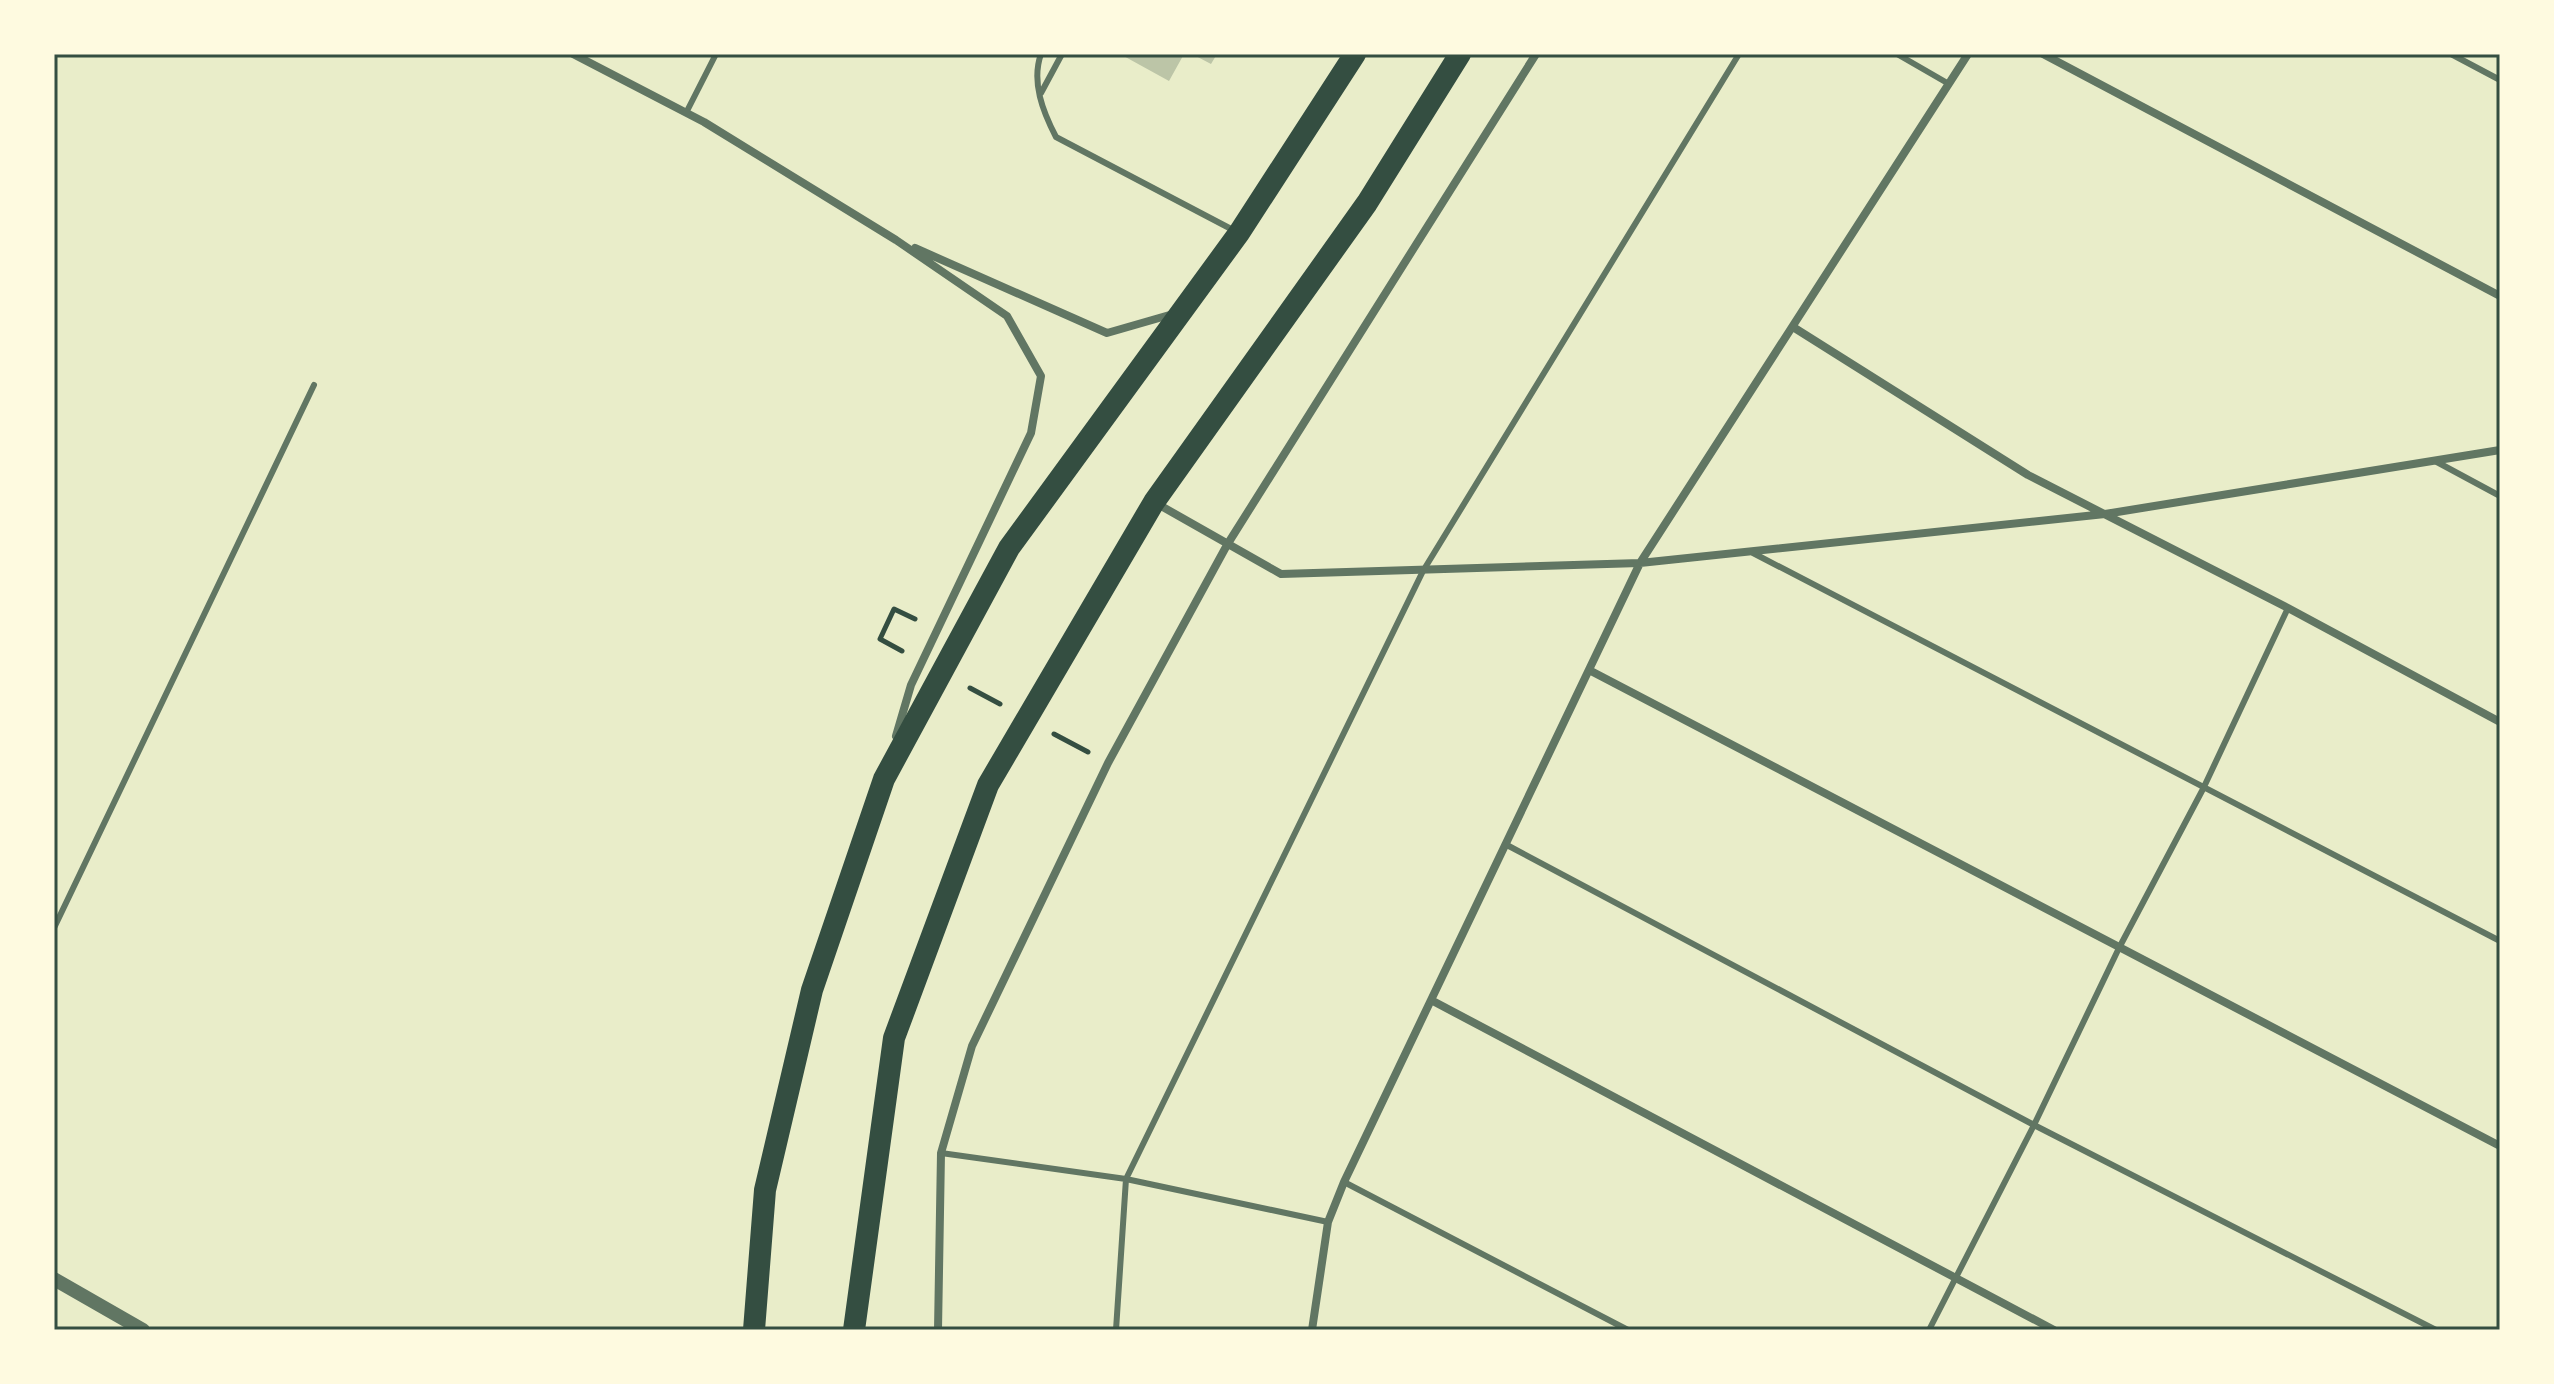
<svg xmlns="http://www.w3.org/2000/svg" width="2554" height="1384" font-family="'Asap Condensed',sans-serif">
  <style>
    .building { fill: #bcc5a7 }
    .lines { fill: none; stroke-linecap: round; stroke-linejoin: round }
    .path { stroke: #344e41; stroke-width: 5 }
    .service { stroke: #617663; stroke-width: 6 }
    .minor { stroke: #617663; stroke-width: 8 }
    .tertiary { stroke: #617663; stroke-width: 14 }
    .trunk { stroke: #344e41; stroke-width: 22 }
    .neatline { fill: none; stroke: #344e41; stroke-width: 3 }
  </style>
  <rect width="100%" height="100%" fill="#e9edc9"/>
  <!-- building -->
  <path class="building" d="M 1120,54 L 1184,54 L 1169,81 Z
    M 1192,54 L 1217,54 L 1211,64 Z"/>
  <g class="lines">
    <!-- path -->
    <path class="path" d="M 902,651 L 880,639 L 894,609 L 915,619
      M 970,688 L 1000,704
      M 1054,734 L 1088,752"/>
    <!-- service -->
    <path class="service" d="M 1041,54 C 1031,82 1043,112 1056,137 L 1235,231
      M 1897,54 L 1949,84
      M 2451,54 L 2500,80
      M 1041,93 L 1062,54
      M 686,113 L 716,54
      M 2435,461 L 2500,496
      M 1753,553 L 2500,941
      M 1505,844 L 2034,1125 L 2436,1330
      M 54,928 L 314,385
      M 941,1153 L 1126,1179 L 1328,1222
      M 1344,1182 L 1628,1330
      M 1116,1330 L 1126,1179 L 1423,571 L 1739,54
      M 1929,1330 L 2034,1125 L 2119,948 L 2203,789 L 2288,608"/>
    <!-- minor -->
    <path class="minor" d="M 573,54 L 704,122 L 896,240 L 1007,316 L 1041,376 L 1031,433 L 911,685 L 896,736
      M 2043,54 L 2500,296
      M 915,248 L 1107,333 L 1173,314
      M 1793,327 L 2028,475 L 2288,608 L 2500,722
      M 1154,502 L 1281,574 L 1640,563 L 2105,514 L 2500,450
      M 1589,670 L 2500,1146
      M 1431,1000 L 2054,1330
      M 938,1330 L 941,1153 L 972,1046 L 1108,763 L 1227,545 L 1536,54
      M 1312,1330 L 1328,1222 L 1344,1182 L 1640,563 L 1968,54"/>
    <!-- tertiary -->
    <path class="tertiary" d="M 54,1279 L 143,1330"/>
    <!-- trunk -->
    <path class="trunk" d="M 754,1330 L 765,1190 L 812,990 L 884,779 L 1009,548 L 1239,233 L 1355,54
      M 854,1330 L 894,1038 L 988,785 L 1154,502 L 1367,203 L 1460,54"/>
  </g>
  <!-- border -->
  <rect width="2554" height="1384" fill="none" stroke="#fefae0" stroke-width="112"/>
  <rect x="56" y="56" width="2442" height="1272" class="neatline"/>
</svg>
